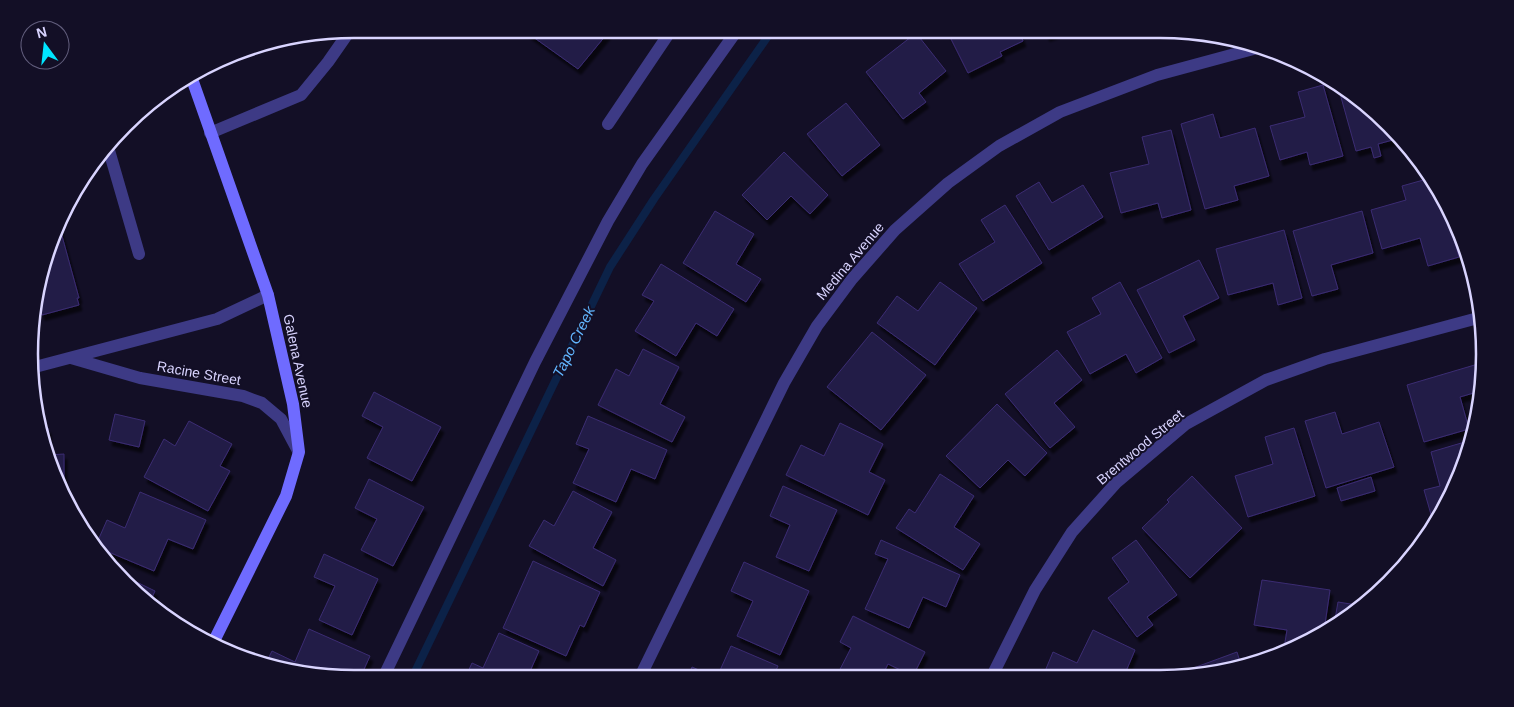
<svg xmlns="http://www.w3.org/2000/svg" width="1514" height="707" font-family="Helvetica,sans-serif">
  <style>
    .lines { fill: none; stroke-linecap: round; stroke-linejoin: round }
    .stream { stroke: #0c2248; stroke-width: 8 }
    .building { fill: #241b47; stroke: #3b2d73; filter: url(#shadow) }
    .lane { stroke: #3d3a85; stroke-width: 12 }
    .street { stroke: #3d3a85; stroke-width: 12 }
    .secondary { stroke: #6f6bff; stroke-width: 12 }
    .labels { text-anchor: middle; stroke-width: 4; stroke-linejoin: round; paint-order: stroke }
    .street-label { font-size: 14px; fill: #d9d4ff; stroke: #130f26 }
    .water-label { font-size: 15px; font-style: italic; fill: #62b6ff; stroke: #130f26 }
    .rim { fill: none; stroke: #d9d4ff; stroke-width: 2.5 }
  </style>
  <defs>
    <filter id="shadow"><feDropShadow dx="3" dy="5.5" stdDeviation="1" flood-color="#0009"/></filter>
  </defs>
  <rect width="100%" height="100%" fill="#130f26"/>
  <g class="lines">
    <!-- stream -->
    <path class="stream" d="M 412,678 L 610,267 L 654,199 L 773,29"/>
  </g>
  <!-- building -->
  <path class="building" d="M 522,29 L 611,29 L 578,69 Z
    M 946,29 L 1018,29 L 1023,41 L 1000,52 L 1002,56 L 968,73 Z
    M 1044,29 L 1065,29 L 1047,36 Z
    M 916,33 L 946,71 L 919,93 L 926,102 L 903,119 L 866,72 Z
    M 1323,85 L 1343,156 L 1310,165 L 1307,152 L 1280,160 L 1270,126 L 1305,117 L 1298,92 Z
    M 1339,90 L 1390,124 L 1400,138 L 1378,144 L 1381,156 L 1374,158 L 1371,147 L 1356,151 Z
    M 846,103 L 880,145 L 842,176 L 807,134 Z
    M 1213,114 L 1220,138 L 1255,128 L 1269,176 L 1234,186 L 1238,200 L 1205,209 L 1181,124 Z
    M 1171,130 L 1191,210 L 1162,218 L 1158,203 L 1121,213 L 1110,173 L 1149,164 L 1142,137 Z
    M 784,152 L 828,195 L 810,214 L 791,196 L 767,220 L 742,195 Z
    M 1427,179 L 1444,204 L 1459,257 L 1428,266 L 1420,238 L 1382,249 L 1371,210 L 1406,200 L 1402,186 Z
    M 1039,182 L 1052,203 L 1083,185 L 1103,217 L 1049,250 L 1016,196 Z
    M 1005,205 L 1042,263 L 983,301 L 959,264 L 995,242 L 981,220 Z
    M 715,211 L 754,234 L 736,264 L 761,279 L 746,302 L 683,263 Z
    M 1362,211 L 1373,253 L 1331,265 L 1338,289 L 1312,296 L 1293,231 Z
    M 59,225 L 79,298 L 77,298 L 79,305 L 42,315 L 40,309 L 35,310 L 35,290 Z
    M 1284,230 L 1302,298 L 1278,305 L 1273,283 L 1228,295 L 1216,249 Z
    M 1199,260 L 1219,298 L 1183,316 L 1195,340 L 1169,353 L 1137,290 Z
    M 661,264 L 734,309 L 717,336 L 696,323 L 676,356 L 635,331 L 654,301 L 642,295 Z
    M 940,282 L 977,308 L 935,365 L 877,323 L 897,296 L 918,311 Z
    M 1120,282 L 1162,358 L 1136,373 L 1126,354 L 1090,374 L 1067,332 L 1101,314 L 1092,298 Z
    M 872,332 L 926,375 L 881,430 L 827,387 Z
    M 643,349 L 679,367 L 660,404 L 685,417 L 672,442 L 598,405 L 616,369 L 629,376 Z
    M 1057,350 L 1082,380 L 1054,403 L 1075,427 L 1050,448 L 1005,394 Z
    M 1478,364 L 1481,374 L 1477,392 L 1460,397 L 1469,429 L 1424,442 L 1407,385 Z
    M 374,392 L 441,427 L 412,481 L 367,458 L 383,427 L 362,416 Z
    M 997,404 L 1047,453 L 1025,476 L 1008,460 L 980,488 L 946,456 Z
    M 1335,412 L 1342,434 L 1379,422 L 1394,467 L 1326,488 L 1305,421 Z
    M 115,414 L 145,421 L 139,447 L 109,440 Z
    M 588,416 L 667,450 L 655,479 L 631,469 L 616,502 L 573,483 L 589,449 L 576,444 Z
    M 189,421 L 232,444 L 220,466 L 230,471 L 208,511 L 144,477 L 164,439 L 175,446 Z
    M 840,423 L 883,444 L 869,472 L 885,480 L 868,515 L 786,475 L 801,445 L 824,456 Z
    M 39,428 L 48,428 L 49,453 Z
    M 1294,428 L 1315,496 L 1248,517 L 1235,476 L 1273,464 L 1265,437 Z
    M 1468,441 L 1461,478 L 1434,525 L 1424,490 L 1440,486 L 1431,452 Z
    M 64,454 L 64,495 L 49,455 Z
    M 940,474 L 974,496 L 954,527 L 980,544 L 963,570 L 896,528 L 909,509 L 915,513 Z
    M 1192,476 L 1242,528 L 1190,578 L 1142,528 L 1169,502 L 1167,500 Z
    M 1371,477 L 1375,491 L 1341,501 L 1337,488 Z
    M 369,479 L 424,507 L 393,566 L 361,550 L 377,519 L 355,508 Z
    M 783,486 L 837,510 L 809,571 L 776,557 L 790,525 L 770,516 Z
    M 573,491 L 612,512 L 593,548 L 616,560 L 603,586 L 529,546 L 544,520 L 554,526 Z
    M 140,492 L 206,520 L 193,549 L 168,539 L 154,571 L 99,548 L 96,545 L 107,520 L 125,528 Z
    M 881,540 L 960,575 L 946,607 L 923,597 L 909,628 L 865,609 L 888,559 L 875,554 Z
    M 1136,540 L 1177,595 L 1147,617 L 1153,625 L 1137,637 L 1108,598 L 1129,582 L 1112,558 Z
    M 324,554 L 378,579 L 352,635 L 319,620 L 335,586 L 314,577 Z
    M 533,561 L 600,592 L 584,627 L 580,625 L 566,656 L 503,628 Z
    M 744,562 L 809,591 L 780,655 L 737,636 L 753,601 L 731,591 Z
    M 120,574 L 155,591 L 149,604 L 140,598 Z
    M 1262,580 L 1330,590 L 1324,631 L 1283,654 L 1287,630 L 1254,625 Z
    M 1338,602 L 1363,606 L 1358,611 L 1334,625 Z
    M 853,616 L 925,652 L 913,676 L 888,664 L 882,676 L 836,677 L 851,648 L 840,642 Z
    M 309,629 L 370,656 L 360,678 L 267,661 L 272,651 L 295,662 Z
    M 1093,630 L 1135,650 L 1124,676 L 1043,676 L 1053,652 L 1077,663 Z
    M 499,633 L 539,651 L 527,678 L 465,678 L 472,663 L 483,668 Z
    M 731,646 L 778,666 L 773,677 L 717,677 Z
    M 1237,652 L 1241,665 L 1203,675 L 1178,676 L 1177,674 Z
    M 692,667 L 715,677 L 688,677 Z"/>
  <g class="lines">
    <!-- lane -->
    <path class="lane" d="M 608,124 L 672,29
      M 210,133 L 301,95 L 328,62 L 351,29
      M 108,147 L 139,254
      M 383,678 L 535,362 L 608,221 L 642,164 L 738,29"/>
    <!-- street -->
    <path class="street" d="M 71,358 L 140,378 L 243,396 L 262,403 L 281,419 L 298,451
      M 35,367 L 217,319 L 268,295
      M 992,676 L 1035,590 L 1072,532 L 1116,483 L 1186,424 L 1266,380 L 1325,359 L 1478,318
      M 640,677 L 784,383 L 817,326 L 852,279 L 895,230 L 948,183 L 999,146 L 1060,112 L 1157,75 L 1257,48"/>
    <!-- secondary -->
    <path class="secondary" d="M 192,79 L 268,295 L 293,404 L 299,452 L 286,496 L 213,643"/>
  </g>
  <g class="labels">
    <!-- street labels -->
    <g class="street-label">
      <text transform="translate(850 261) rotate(-50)" y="5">Medina Avenue</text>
      <text transform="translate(298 361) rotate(78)" y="5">Galena Avenue</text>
      <text transform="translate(199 373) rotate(10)" y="5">Racine Street</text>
      <text transform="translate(1140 447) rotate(-40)" y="5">Brentwood Street</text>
    </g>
    <!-- water labels -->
    <g class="water-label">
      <text transform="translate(574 342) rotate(-64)" y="5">Tapo Creek</text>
    </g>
  </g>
  <!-- crop -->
  <path d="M0 0H1514V707H0ZM354 38H1160A316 316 0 0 1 1476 354V354A316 316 0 0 1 1160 670H354A316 316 0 0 1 38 354V354A316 316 0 0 1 354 38Z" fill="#130f26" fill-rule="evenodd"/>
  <path class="rim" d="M354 38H1160A316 316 0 0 1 1476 354V354A316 316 0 0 1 1160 670H354A316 316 0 0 1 38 354V354A316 316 0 0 1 354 38Z"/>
  <!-- north arrow -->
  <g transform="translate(45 45) rotate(345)"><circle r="24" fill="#130f26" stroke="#625e7d"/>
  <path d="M0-4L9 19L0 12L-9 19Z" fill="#00e5ff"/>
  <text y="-8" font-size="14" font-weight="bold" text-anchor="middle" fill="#d9d4ff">N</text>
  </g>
</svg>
